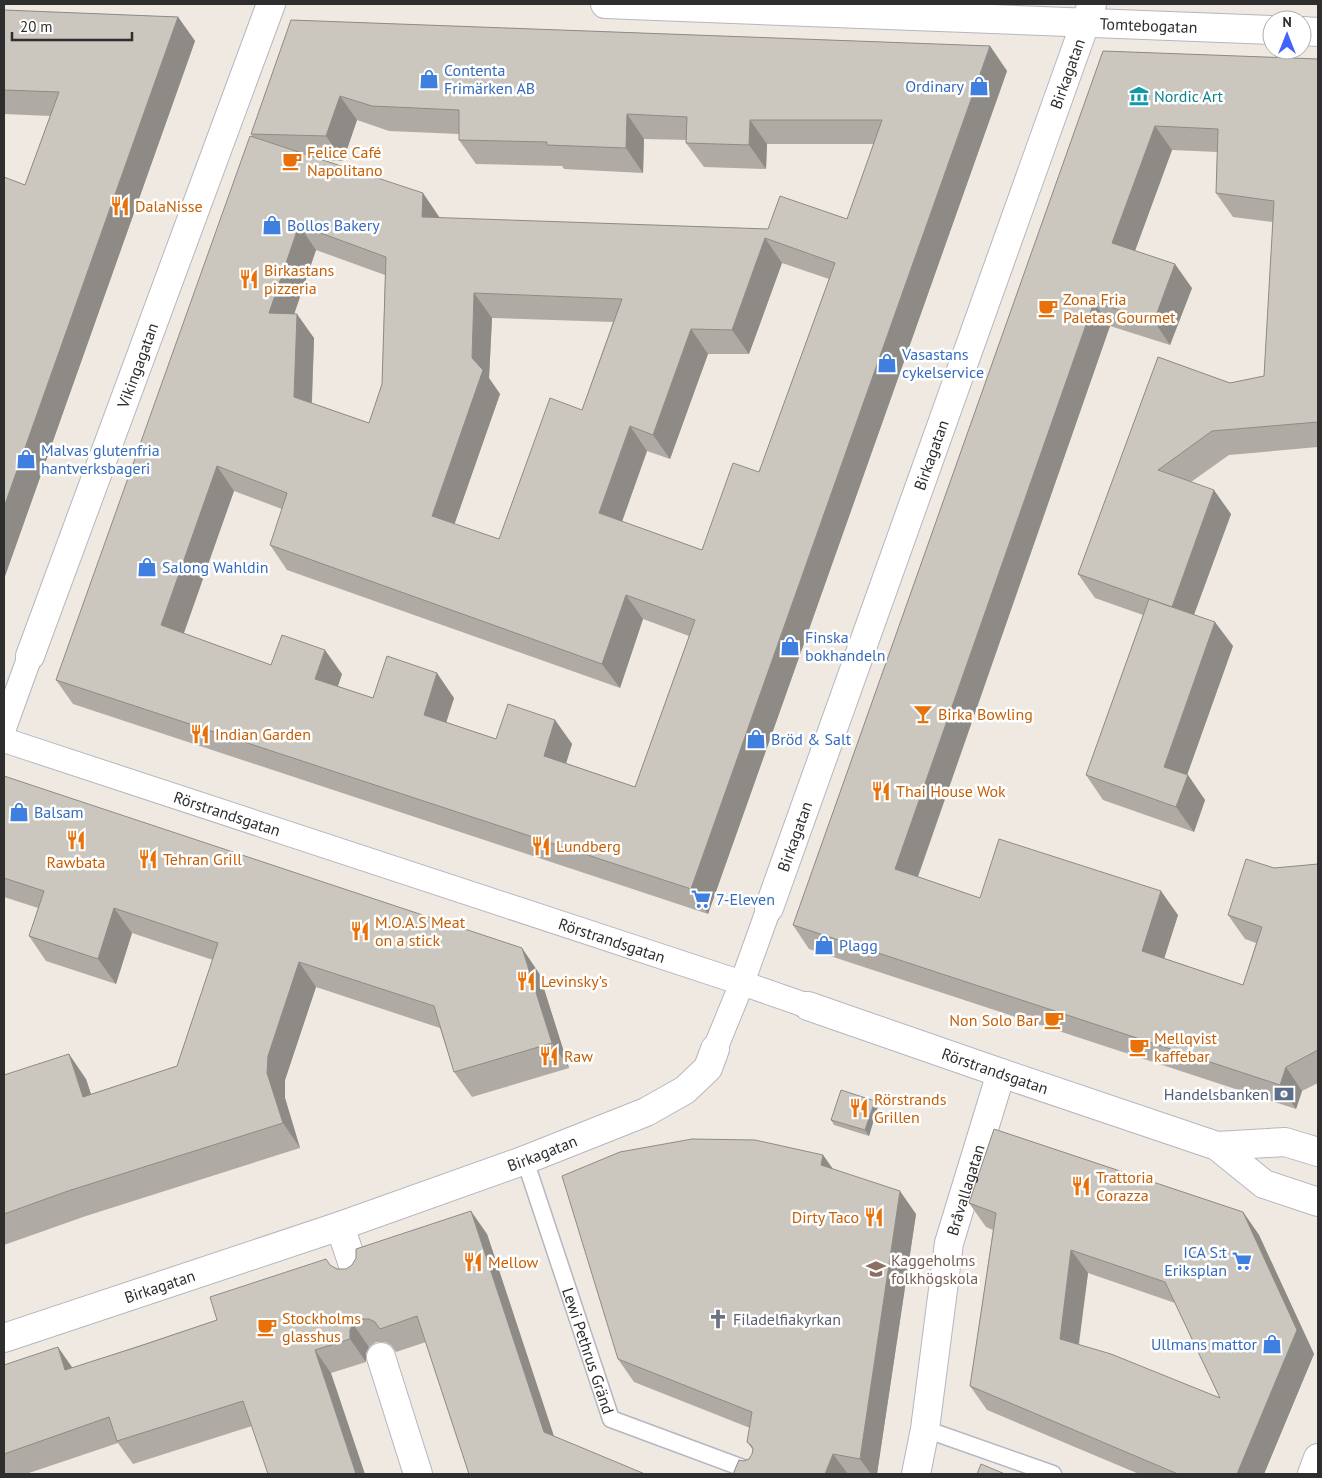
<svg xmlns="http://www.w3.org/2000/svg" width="1322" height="1478" font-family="'PT Sans',sans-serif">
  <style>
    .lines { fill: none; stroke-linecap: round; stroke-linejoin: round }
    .service-casing { stroke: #b4b7c1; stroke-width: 19 }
    .pedestrian-casing { stroke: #b4b7c1; stroke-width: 26 }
    .minor-casing { stroke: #b4b7c1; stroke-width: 30 }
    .secondary-casing { stroke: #b4b7c1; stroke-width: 30 }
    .service { stroke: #fff; stroke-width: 16 }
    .pedestrian { stroke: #fff; stroke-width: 24 }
    .minor { stroke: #fff; stroke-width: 28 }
    .secondary { stroke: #fff; stroke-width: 28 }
    .wall { fill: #afaba4; fill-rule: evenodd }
    .shaded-wall { fill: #8e8b86 }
    .building { fill: #cbc7bf; stroke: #8e8b86; fill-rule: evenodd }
    .labels { text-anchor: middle; stroke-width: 5; stroke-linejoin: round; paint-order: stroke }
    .street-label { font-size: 16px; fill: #2e2e2e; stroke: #fff }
    .shop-label { font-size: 16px; fill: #366cbe; stroke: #fff; text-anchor: start }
    .culture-label { font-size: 16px; fill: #0d838f; stroke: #fff; text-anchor: start }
    .food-label { font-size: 16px; fill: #c56008; stroke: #fff; text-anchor: start }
    .service-label { font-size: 16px; fill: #4e5e75; stroke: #fff; text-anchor: end }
    .education-label { font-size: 16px; fill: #785e54; stroke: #fff; text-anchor: start }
    .worship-label { font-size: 16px; fill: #5b616d; stroke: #fff; text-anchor: start }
  </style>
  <rect width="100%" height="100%" fill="#efe9e1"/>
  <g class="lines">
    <defs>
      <g id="service">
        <path id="s1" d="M 525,1160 L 611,1419 L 759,1474"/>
        <path d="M 925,1429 L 1053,1474"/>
      </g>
      <g id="pedestrian">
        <path d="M 4,728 L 30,656"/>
        <path id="s2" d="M 4,740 L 742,983 L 808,1006"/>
        <path d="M 715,1049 L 742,983 L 769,908"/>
      </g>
      <g id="minor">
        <path id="s3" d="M 605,4 L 1272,30"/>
        <path d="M 1302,31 L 1318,32"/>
        <path id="s4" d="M 30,656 L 271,4"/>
        <path id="s5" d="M 769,908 L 1092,4"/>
        <path id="s6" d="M 808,1006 L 1001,1073 L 1217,1146 L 1264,1184 L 1318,1202"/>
        <path d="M 1217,1146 L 1285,1142 L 1318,1152"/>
        <path d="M 340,1226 L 357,1277"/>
        <path id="s7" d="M 4,1338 L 340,1226 L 525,1160 L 646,1112 L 685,1090 L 708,1068 L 715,1049"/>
        <path d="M 381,1357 L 418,1474"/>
        <path id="s8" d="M 916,1474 L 925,1429 L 949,1243 L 1001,1073"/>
      </g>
      <path id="secondary" d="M 1312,1474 L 1318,1458"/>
    </defs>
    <!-- service casing -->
    <use href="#service" class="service-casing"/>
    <!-- pedestrian casing -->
    <use href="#pedestrian" class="pedestrian-casing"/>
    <!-- minor casing -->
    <use href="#minor" class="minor-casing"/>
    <!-- secondary casing -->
    <use href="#secondary" class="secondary-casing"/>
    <!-- service -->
    <use href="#service" class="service"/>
    <!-- pedestrian -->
    <use href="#pedestrian" class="pedestrian"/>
    <!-- minor -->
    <use href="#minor" class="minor"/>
    <!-- secondary -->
    <use href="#secondary" class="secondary"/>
  </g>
  <!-- wall -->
  <path class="wall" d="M 4,10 L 178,17 L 195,41 L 4,579 L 4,177 L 25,185 L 50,116 L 4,114 Z
    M 291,20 L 990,46 L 1007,71 L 708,914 L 73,704 L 56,680 L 252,136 L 251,134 ZM 357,120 L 389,131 L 459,134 L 459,140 L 476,164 L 562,166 L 564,169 L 643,173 L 644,139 L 687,140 L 686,143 L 704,167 L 766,169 L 767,144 L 874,144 L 847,219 L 768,229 L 440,218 L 323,160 L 343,161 ZM 316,250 L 385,275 L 382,384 L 369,423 L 312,403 L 314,338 L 294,314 ZM 782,263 L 829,279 L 759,472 L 702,550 L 622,522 L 647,451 L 670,459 L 708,354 L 749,354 ZM 492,318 L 613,322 L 582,410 L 499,539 L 454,524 L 500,394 L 489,378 ZM 234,491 L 282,509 L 270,545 L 287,570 L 620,688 L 643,619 L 689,636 L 635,787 L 566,763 L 572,744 L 555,720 L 496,739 L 446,722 L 454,698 L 373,698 L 338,686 L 342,674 L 271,665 L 183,633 Z
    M 1103,51 L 1318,59 L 1318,447 L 1229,455 L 1191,482 L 1231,514 L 1194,614 L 1233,646 L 1187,775 L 1205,800 L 1194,832 L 1103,800 L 1086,775 L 1143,615 L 1095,598 L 1078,574 L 1158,357 L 1230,383 L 1264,376 L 1273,222 L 1233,217 L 1216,193 L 1217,152 L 1172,150 L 1135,251 L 1192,288 L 1170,345 L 1110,326 L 918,877 L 980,898 L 1178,915 L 1164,958 L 1243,985 L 1256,943 L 1245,939 L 1228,915 L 1274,868 L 1318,864 L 1318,1083 L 1302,1091 L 1296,1109 L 809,949 L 793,925 Z
    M 4,776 L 539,973 L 569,1068 L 472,1097 L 454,1072 L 440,1028 L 316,987 L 285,1080 L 285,1098 L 300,1148 L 86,1216 L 4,1245 L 4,1075 L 86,1079 L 91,1094 L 177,1066 L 213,960 L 132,933 L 116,984 L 46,961 L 29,936 L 38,908 L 4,897 Z
    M 875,1101 L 878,1106 L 869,1136 L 834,1125 L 831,1120 Z
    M 823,1155 L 833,1169 L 916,1214 L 877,1474 L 733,1474 L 744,1461 L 749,1459 L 752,1454 L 753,1450 L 747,1442 L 750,1428 L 634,1382 L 618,1359 Z
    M 969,1203 L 1243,1212 L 1259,1235 L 1314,1354 L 1264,1474 L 1139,1474 L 987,1410 L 970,1386 L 993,1230 L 986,1227 ZM 1088,1273 L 1175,1303 L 1220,1398 L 1079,1345 Z
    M 487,1234 L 554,1436 L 469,1474 L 426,1342 L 396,1352 L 391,1345 L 385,1342 L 376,1342 L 369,1347 L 366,1353 L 366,1362 L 331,1373 L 252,1426 L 133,1464 L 118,1443 L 26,1474 L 4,1474 L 4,1365 L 72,1368 L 217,1320 L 331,1266 L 337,1269 L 346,1269 Z"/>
  <!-- shaded-wall -->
  <path class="shaded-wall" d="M 178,17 L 195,41 L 4,579 L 4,507 Z
    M 990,46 L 1007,71 L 708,914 L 691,889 Z
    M 340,96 L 357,120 L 343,161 L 326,136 Z
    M 627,114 L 644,139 L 643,173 L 626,148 Z
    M 750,120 L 767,144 L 766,169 L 749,145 Z
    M 1155,126 L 1172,150 L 1129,267 L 1112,243 Z
    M 423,193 L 440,218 L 422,217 Z
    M 299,225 L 316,250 L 286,338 L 269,313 Z
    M 765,238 L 782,263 L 749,354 L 732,330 Z
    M 1175,264 L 1192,288 L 1170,345 L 1154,321 Z
    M 474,293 L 492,318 L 489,378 L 500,394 L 449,540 L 432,516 L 472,358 Z
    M 1094,302 L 1110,326 L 912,893 L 895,869 Z
    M 297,314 L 314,338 L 311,421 L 294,397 Z
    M 691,329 L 708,354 L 670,459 L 653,435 Z
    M 630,426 L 647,451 L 616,538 L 599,513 Z
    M 217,466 L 234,491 L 178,650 L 161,625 Z
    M 1214,490 L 1231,514 L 1188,631 L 1172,607 Z
    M 626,595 L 643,619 L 620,688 L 602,664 Z
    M 1215,622 L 1233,646 L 1181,792 L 1164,767 Z
    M 325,650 L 342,674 L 332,703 L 315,679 Z
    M 437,673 L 454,698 L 441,739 L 424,715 Z
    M 555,720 L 572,744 L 561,780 L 544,756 Z
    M 1188,775 L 1205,800 L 1194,832 L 1176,807 Z
    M 1161,891 L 1178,915 L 1159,975 L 1142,951 Z
    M 114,908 L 132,933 L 116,984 L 98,959 Z
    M 522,948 L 539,973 L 569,1068 L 552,1043 Z
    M 299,962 L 316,987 L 285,1080 L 285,1098 L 300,1148 L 283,1123 L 267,1073 L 268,1056 Z
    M 69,1054 L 86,1079 L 100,1122 L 83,1097 Z
    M 1286,1067 L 1302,1091 L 1296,1109 L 1280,1085 Z
    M 875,1101 L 878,1106 L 869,1136 L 865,1130 Z
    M 823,1155 L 839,1178 L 821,1165 Z
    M 900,1191 L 916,1214 L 877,1474 L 871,1474 L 860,1459 Z
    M 471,1211 L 487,1234 L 560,1455 L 544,1432 Z
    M 1243,1212 L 1259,1235 L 1314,1354 L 1264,1474 L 1237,1474 Z
    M 1071,1250 L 1088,1273 L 1076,1363 L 1060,1339 Z
    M 353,1324 L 369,1347 L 366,1353 L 366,1362 L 350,1339 L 350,1330 Z
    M 58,1347 L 74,1370 L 65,1370 Z
    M 315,1350 L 331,1373 L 365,1474 L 356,1474 Z
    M 833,1454 L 848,1474 L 825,1474 Z"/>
  <!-- building -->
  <path class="building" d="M 4,10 L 178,17 L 4,507 L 4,177 L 25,185 L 59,92 L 4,90 Z
    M 291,20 L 990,46 L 691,889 L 56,680 L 250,136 L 423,193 L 422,217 L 768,229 L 780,196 L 847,219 L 882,120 L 750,120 L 749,145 L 686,143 L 687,117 L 627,114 L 626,148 L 547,145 L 547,142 L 459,140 L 459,110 L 372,106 L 340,96 L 326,136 L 251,134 ZM 299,225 L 386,257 L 382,384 L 369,423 L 294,397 L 297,314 L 269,313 ZM 765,238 L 835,263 L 759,472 L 733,463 L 702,550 L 599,513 L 630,426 L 653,435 L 691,329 L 732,330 ZM 474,293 L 622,299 L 582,410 L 550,398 L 499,539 L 432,516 L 483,370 L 472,358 ZM 217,466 L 287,493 L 270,545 L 602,664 L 626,595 L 695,620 L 635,787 L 544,756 L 555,720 L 508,704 L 496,739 L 424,715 L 437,673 L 387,656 L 373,698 L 315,679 L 325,650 L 282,635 L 271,665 L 161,625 Z
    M 1103,51 L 1318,59 L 1318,422 L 1212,431 L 1158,470 L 1214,490 L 1172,607 L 1078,574 L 1158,357 L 1230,383 L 1264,376 L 1274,201 L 1216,193 L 1218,129 L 1155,126 L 1112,243 L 1175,264 L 1154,321 L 1094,302 L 895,869 L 980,898 L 999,839 L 1161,891 L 1142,951 L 1243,985 L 1262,927 L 1228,915 L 1246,859 L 1274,868 L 1318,864 L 1318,1050 L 1286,1067 L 1280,1085 L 793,925 Z
    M 1149,599 L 1215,622 L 1164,767 L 1188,775 L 1176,807 L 1086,775 Z
    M 4,776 L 522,948 L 552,1043 L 454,1072 L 434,1006 L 299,962 L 268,1056 L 267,1073 L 283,1123 L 68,1191 L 4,1214 L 4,1075 L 69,1054 L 83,1097 L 177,1066 L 218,943 L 114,908 L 98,959 L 29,936 L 44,891 L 4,878 Z
    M 841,1090 L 875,1101 L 865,1130 L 831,1120 Z
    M 994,1129 L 1243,1212 L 1297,1330 L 1237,1474 L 1178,1474 L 970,1386 L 996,1213 L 969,1203 ZM 1071,1250 L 1165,1282 L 1220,1398 L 1111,1354 L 1060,1339 Z
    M 692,1139 L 755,1140 L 823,1155 L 821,1165 L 900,1191 L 860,1459 L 833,1454 L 825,1474 L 733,1474 L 739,1460 L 744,1461 L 749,1459 L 752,1454 L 753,1449 L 751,1445 L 747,1442 L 752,1412 L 618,1359 L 562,1176 L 620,1152 Z
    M 471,1211 L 544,1432 L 645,1474 L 469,1474 L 417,1316 L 380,1329 L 375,1322 L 369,1319 L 360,1319 L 353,1324 L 350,1330 L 350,1339 L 315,1350 L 356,1474 L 268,1474 L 243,1401 L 117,1441 L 109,1417 L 4,1454 L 4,1365 L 58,1347 L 65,1370 L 140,1346 L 217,1320 L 210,1297 L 326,1259 L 330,1265 L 337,1269 L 346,1269 L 352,1265 L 356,1258 L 356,1249 Z
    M 981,1464 L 1005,1474 L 977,1474 Z"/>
  <!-- icons -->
  <defs>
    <symbol id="shop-bare" viewBox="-9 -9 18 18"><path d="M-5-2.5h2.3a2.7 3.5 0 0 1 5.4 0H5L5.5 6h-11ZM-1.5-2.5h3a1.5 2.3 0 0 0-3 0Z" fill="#3f7fe0" stroke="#fff" stroke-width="2.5" paint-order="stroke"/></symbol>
    <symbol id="museum-bare" viewBox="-9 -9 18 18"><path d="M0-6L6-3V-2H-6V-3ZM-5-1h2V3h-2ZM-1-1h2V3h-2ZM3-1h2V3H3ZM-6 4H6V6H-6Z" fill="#0f9aa8" stroke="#fff" stroke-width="2.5" paint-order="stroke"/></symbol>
    <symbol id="cafe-bare" viewBox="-9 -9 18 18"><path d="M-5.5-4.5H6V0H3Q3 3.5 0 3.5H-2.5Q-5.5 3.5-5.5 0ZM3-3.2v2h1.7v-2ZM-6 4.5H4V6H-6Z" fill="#e8710a" stroke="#fff" stroke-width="2.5" paint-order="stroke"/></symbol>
    <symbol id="restaurant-bare" viewBox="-9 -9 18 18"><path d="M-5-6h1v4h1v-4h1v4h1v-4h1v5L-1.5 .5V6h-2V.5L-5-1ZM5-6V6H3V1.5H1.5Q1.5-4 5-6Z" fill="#e8710a" stroke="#fff" stroke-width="2.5" paint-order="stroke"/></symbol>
    <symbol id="bar-bare" viewBox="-9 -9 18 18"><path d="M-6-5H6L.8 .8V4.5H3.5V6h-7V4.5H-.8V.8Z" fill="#e8710a" stroke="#fff" stroke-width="2.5" paint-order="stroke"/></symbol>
    <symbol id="supermarket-bare" viewBox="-9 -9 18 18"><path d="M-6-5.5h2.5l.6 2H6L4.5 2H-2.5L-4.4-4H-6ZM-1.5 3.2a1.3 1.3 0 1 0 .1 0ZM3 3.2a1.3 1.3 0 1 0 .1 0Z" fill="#3f7fe0" stroke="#fff" stroke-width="2.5" paint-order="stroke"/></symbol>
    <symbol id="bank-bare" viewBox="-9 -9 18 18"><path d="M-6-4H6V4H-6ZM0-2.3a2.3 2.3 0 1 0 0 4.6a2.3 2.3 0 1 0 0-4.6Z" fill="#5c6f8a" stroke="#fff" stroke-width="2.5" paint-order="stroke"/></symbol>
    <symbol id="school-bare" viewBox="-9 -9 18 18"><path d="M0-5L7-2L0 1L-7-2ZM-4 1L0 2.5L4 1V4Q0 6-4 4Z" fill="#8d6e63" stroke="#fff" stroke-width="2.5" paint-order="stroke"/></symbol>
    <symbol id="church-bare" viewBox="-9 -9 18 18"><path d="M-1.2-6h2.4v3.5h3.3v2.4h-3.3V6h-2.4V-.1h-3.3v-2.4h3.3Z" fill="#6b7280" stroke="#fff" stroke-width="2.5" paint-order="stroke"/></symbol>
  </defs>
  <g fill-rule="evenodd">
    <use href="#shop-bare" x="415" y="65" width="28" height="28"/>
    <use href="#shop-bare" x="965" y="72" width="28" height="28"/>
    <use href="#museum-bare" x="1125" y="82" width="28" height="28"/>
    <use href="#cafe-bare" x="278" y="147" width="28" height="28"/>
    <use href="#restaurant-bare" x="106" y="192" width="28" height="28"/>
    <use href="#shop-bare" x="258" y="211" width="28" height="28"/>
    <use href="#restaurant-bare" x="235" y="265" width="28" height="28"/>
    <use href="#cafe-bare" x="1034" y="294" width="28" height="28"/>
    <use href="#shop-bare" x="873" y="349" width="28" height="28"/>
    <use href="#shop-bare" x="12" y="445" width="28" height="28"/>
    <use href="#shop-bare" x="133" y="553" width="28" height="28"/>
    <use href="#shop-bare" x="776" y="632" width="28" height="28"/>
    <use href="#bar-bare" x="909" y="700" width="28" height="28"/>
    <use href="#restaurant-bare" x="186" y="720" width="28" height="28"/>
    <use href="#shop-bare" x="742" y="725" width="28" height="28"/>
    <use href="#restaurant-bare" x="867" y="777" width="28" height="28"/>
    <use href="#shop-bare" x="5" y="798" width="28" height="28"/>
    <use href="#restaurant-bare" x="62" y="826" width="28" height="28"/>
    <use href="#restaurant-bare" x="527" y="832" width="28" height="28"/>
    <use href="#restaurant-bare" x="134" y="845" width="28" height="28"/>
    <use href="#supermarket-bare" x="687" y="885" width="28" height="28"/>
    <use href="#restaurant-bare" x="346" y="917" width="28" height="28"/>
    <use href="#shop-bare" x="810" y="931" width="28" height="28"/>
    <use href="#restaurant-bare" x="512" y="967" width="28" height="28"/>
    <use href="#cafe-bare" x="1040" y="1006" width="28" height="28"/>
    <use href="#cafe-bare" x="1125" y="1033" width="28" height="28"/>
    <use href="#restaurant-bare" x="535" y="1042" width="28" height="28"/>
    <use href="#bank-bare" x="1270" y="1080" width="28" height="28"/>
    <use href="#restaurant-bare" x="845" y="1094" width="28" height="28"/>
    <use href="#restaurant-bare" x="1067" y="1172" width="28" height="28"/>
    <use href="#restaurant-bare" x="860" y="1203" width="28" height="28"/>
    <use href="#supermarket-bare" x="1228" y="1247" width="28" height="28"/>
    <use href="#restaurant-bare" x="459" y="1248" width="28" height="28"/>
    <use href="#school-bare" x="862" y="1255" width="28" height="28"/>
    <use href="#church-bare" x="704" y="1305" width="28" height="28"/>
    <use href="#cafe-bare" x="253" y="1313" width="28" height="28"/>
    <use href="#shop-bare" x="1258" y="1330" width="28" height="28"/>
  </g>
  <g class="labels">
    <!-- street labels -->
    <g class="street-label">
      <text dy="6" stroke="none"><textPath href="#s3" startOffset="544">Tomtebogatan</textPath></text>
      <text dy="6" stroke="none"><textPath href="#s5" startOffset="886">Birkagatan</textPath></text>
      <text dy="6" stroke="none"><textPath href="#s4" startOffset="310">Vikingagatan</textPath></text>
      <text dy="6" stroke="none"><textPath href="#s5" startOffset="481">Birkagatan</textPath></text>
      <text dy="6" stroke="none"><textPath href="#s2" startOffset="235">Rörstrandsgatan</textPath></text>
      <text dy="6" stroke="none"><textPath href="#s5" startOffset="76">Birkagatan</textPath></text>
      <text dy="6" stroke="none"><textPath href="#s2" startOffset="640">Rörstrandsgatan</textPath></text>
      <text dy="6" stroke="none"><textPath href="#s6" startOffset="198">Rörstrandsgatan</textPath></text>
      <text dy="6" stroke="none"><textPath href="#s7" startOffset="569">Birkagatan</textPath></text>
      <text dy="6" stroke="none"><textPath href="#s8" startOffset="289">Bråvallagatan</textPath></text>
      <text dy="6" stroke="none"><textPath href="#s7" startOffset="164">Birkagatan</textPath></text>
      <text dy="6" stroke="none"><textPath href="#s1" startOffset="201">Lewi Pethrus Gränd</textPath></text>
    </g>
    <!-- shop labels -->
    <g class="shop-label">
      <text x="444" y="76">Contenta<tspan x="444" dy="18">Frimärken AB</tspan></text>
      <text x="964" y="92" text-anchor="end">Ordinary</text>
      <text x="287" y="231">Bollos Bakery</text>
      <text x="902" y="360">Vasastans<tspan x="902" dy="18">cykelservice</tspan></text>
      <text x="41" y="456">Malvas glutenfria<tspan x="41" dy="18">hantverksbageri</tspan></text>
      <text x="162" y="573">Salong Wahldin</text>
      <text x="805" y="643">Finska<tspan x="805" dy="18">bokhandeln</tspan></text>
      <text x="771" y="745">Bröd &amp; Salt</text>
      <text x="34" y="818">Balsam</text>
      <text x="716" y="905">7-Eleven</text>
      <text x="839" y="951">Plagg</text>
      <text x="1227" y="1258" text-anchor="end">ICA S:t<tspan x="1227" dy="18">Eriksplan</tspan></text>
      <text x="1257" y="1350" text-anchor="end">Ullmans mattor</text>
    </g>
    <!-- culture labels -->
    <g class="culture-label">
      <text x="1154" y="102">Nordic Art</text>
    </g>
    <!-- food labels -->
    <g class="food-label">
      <text x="307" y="158">Felice Café<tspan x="307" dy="18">Napolitano</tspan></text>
      <text x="135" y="212">DalaNisse</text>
      <text x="264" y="276">Birkastans<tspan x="264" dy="18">pizzeria</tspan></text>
      <text x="1063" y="305">Zona Fria<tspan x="1063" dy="18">Paletas Gourmet</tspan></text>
      <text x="938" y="720">Birka Bowling</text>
      <text x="215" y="740">Indian Garden</text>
      <text x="896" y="797">Thai House Wok</text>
      <text x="556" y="852">Lundberg</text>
      <text x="163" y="865">Tehran Grill</text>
      <text x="76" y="868" text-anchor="middle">Rawbata</text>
      <text x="375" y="928">M.O.A.S Meat<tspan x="375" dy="18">on a stick</tspan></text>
      <text x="541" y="987">Levinsky's</text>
      <text x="1039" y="1026" text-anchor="end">Non Solo Bar</text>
      <text x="1154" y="1044">Mellqvist<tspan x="1154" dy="18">kaffebar</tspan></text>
      <text x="564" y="1062">Raw</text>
      <text x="874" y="1105">Rörstrands<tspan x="874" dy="18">Grillen</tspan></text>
      <text x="1096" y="1183">Trattoria<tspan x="1096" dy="18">Corazza</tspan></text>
      <text x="859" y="1223" text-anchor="end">Dirty Taco</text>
      <text x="488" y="1268">Mellow</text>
      <text x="282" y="1324">Stockholms<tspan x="282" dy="18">glasshus</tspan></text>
    </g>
    <!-- service labels -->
    <g class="service-label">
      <text x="1269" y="1100">Handelsbanken</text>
    </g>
    <!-- education labels -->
    <g class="education-label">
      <text x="891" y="1266">Kaggeholms<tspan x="891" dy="18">folkhögskola</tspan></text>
    </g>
    <!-- worship labels -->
    <g class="worship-label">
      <text x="733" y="1325">Filadelfiakyrkan</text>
    </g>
  </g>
  <!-- border -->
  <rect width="1322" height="1478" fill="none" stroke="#2e2e2e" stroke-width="10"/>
  <!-- north arrow -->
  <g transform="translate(1287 35)"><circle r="24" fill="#ffffff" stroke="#ababab"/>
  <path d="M0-4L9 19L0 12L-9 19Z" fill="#4264fb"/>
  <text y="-8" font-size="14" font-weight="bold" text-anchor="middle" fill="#2e2e2e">N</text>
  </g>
  <!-- scale -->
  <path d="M12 32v8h120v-8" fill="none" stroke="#2e2e2e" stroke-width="2.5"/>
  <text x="20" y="32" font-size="15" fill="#2e2e2e" stroke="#ffffff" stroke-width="4" paint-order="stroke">20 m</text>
</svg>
